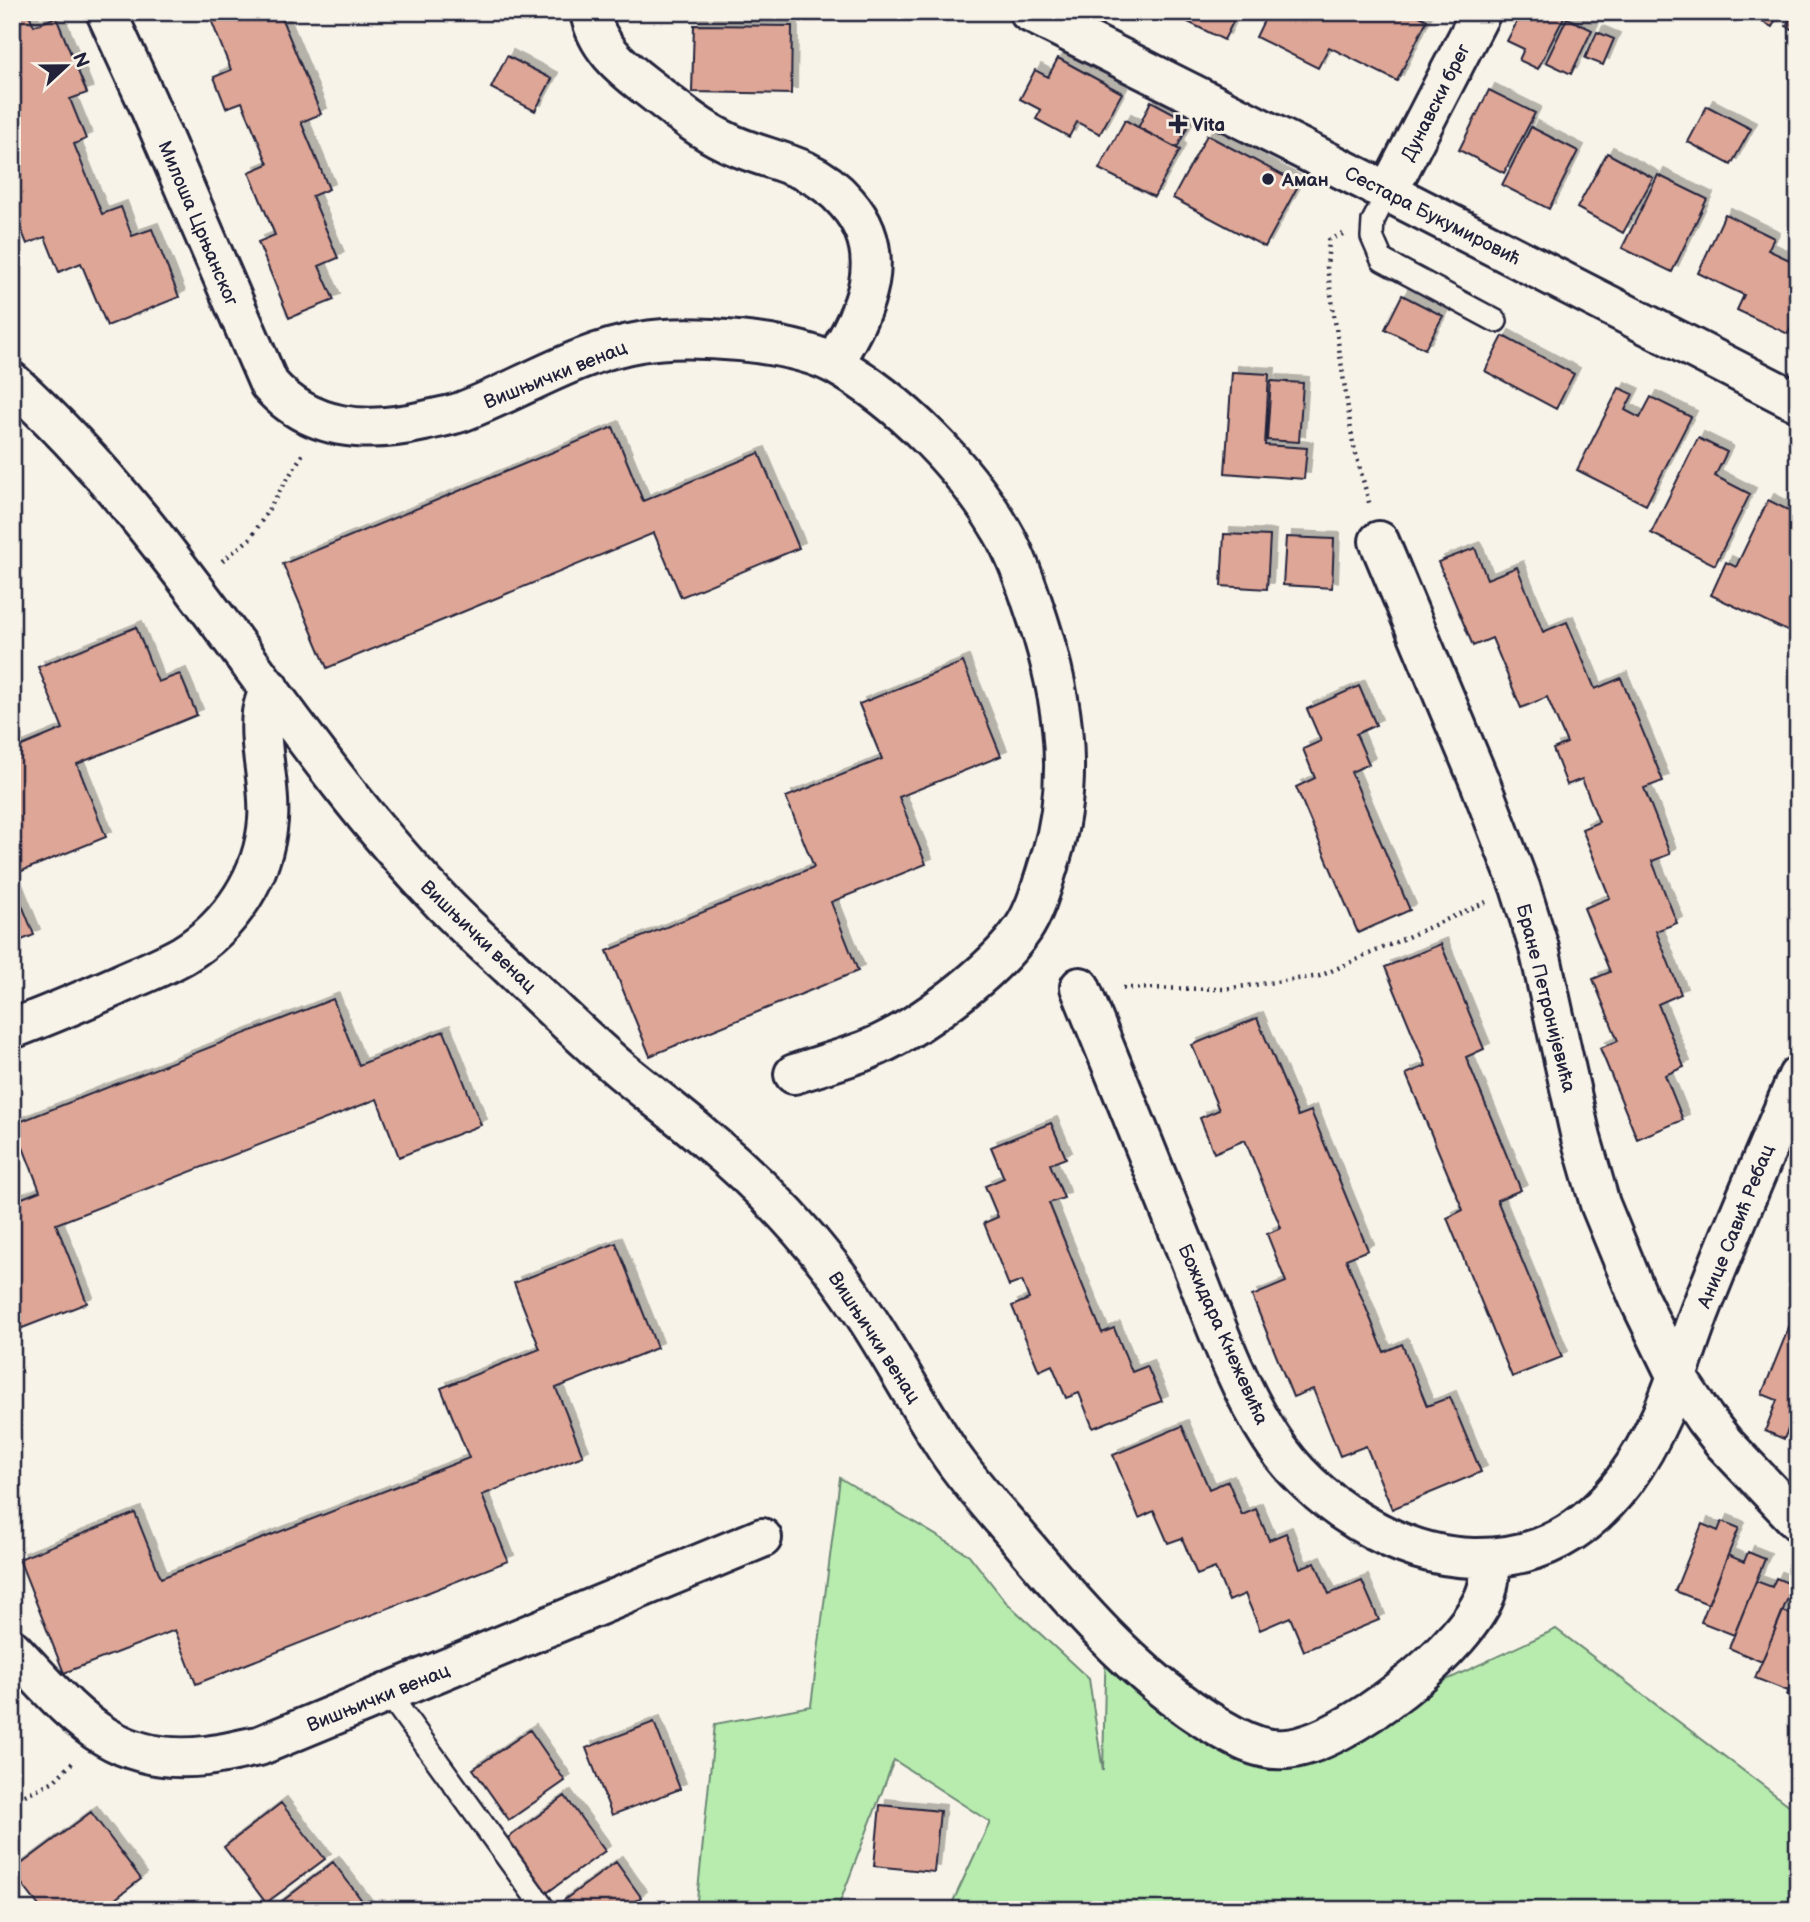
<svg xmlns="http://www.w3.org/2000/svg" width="1810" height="1922" font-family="'Balsamiq Sans',sans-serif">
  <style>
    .green { fill: #b7ecae; stroke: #6c8774; stroke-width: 2 }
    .building { fill: #dea696; stroke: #22223b; stroke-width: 2; filter: url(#shadow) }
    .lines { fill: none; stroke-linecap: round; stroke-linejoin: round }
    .lane-casing { stroke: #22223b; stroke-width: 26 }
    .street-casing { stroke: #22223b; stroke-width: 44 }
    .path { stroke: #22223b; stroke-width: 4.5; stroke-dasharray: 2 5; stroke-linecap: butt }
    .lane { stroke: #f7f3e8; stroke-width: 21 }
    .street { stroke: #f7f3e8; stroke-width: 38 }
    .poi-dot { fill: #22223b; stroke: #f7f3e8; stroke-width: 2.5 }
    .labels { text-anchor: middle; stroke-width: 6; stroke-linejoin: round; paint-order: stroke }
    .street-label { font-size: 19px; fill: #22223b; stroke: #f7f3e8 }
    .poi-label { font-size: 19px; font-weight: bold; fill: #22223b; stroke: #f7f3e8; text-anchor: start }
  </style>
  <defs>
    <filter id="shadow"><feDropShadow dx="6" dy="-6" stdDeviation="0" flood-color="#0004"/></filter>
  </defs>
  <rect width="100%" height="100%" fill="#f7f3e8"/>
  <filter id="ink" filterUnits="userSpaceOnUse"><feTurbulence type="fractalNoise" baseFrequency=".0143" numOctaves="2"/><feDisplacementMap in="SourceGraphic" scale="14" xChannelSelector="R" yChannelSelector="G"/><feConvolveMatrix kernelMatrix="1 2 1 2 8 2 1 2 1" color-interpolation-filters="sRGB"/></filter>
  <g filter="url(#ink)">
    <!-- green -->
    <path class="green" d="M 840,1478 L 969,1555 L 1006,1602 L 1089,1679 L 1103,1771 L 1106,1634 L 1235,1737 L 1348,1726 L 1556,1629 L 1798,1812 L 1798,1910 L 949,1910 L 990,1822 L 894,1760 L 837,1910 L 696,1910 L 715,1724 L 811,1706 Z"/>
    <!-- building -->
    <path class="building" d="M 12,12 L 28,12 L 34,26 L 56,17 L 87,93 L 70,99 L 86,139 L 74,144 L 102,214 L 121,207 L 132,236 L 152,229 L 179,297 L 107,326 L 81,263 L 59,272 L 45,237 L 27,244 L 12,207 Z
      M 208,12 L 279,12 L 321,114 L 301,122 L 329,189 L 312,196 L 338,258 L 319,266 L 334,300 L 289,318 L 258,242 L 275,235 L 249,172 L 268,164 L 242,102 L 226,108 L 214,77 L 231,70 Z
      M 1168,12 L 1238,12 L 1224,40 Z
      M 1268,12 L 1412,12 L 1427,20 L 1397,81 L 1329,47 L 1318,68 L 1256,37 Z
      M 1522,12 L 1556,12 L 1564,17 L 1538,69 L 1519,60 L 1524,49 L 1507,41 Z
      M 1742,12 L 1780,12 L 1772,27 Z
      M 1793,12 L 1798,12 L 1798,32 L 1786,26 Z
      M 1567,18 L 1592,30 L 1571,74 L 1546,62 Z
      M 694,25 L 792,26 L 791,94 L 692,92 Z
      M 1597,32 L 1614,39 L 1603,65 L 1585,58 Z
      M 507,56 L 552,79 L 535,111 L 491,88 Z
      M 1058,58 L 1122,93 L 1100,134 L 1077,122 L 1069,137 L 1036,119 L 1041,110 L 1020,99 L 1035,70 L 1048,77 Z
      M 1489,90 L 1535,113 L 1504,173 L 1459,150 Z
      M 1151,101 L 1190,122 L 1177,148 L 1138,128 Z
      M 1707,106 L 1751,129 L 1731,165 L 1688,142 Z
      M 1125,120 L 1180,150 L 1154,197 L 1099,169 Z
      M 1531,127 L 1578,151 L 1549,209 L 1502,185 Z
      M 1207,135 L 1299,184 L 1265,247 L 1173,198 Z
      M 1607,153 L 1653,178 L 1623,233 L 1577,208 Z
      M 1658,175 L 1707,199 L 1672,272 L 1622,248 Z
      M 1725,214 L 1774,238 L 1768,250 L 1798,264 L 1798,313 L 1788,334 L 1737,310 L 1744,295 L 1698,273 Z
      M 1402,295 L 1443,316 L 1425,349 L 1385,329 Z
      M 1503,336 L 1574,374 L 1556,409 L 1485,371 Z
      M 1232,372 L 1269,374 L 1265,445 L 1307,448 L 1304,479 L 1225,473 Z
      M 1271,381 L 1303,383 L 1299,442 L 1267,440 Z
      M 1619,388 L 1633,394 L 1625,410 L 1640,418 L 1651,397 L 1691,417 L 1646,505 L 1577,470 Z
      M 613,427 L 643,501 L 759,453 L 799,548 L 681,597 L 654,533 L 327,668 L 283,564 Z
      M 1698,438 L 1727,452 L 1715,476 L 1750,494 L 1715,565 L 1651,533 Z
      M 1768,500 L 1798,515 L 1798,583 L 1790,599 L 1798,603 L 1798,636 L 1711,595 L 1726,562 L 1736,567 Z
      M 1224,534 L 1270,536 L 1267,589 L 1221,586 Z
      M 1286,537 L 1334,539 L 1332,588 L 1283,585 Z
      M 1475,548 L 1487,579 L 1517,567 L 1543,632 L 1567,622 L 1595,689 L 1621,678 L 1663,781 L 1644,788 L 1670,854 L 1652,861 L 1677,923 L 1656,931 L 1681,994 L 1658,1004 L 1684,1067 L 1665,1075 L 1683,1120 L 1637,1139 L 1600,1048 L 1618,1041 L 1593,979 L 1610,972 L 1584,908 L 1610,898 L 1582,829 L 1599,822 L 1582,779 L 1567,785 L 1553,749 L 1567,743 L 1547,697 L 1521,708 L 1492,638 L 1473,646 L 1438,562 Z
      M 136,627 L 158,682 L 180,674 L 197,715 L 77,764 L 106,837 L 12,875 L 12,750 L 63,729 L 38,667 Z
      M 963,662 L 1001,756 L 899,797 L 926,864 L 831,902 L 858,971 L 650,1056 L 607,951 L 814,867 L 786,797 L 882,759 L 859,704 Z
      M 1359,686 L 1376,725 L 1356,734 L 1369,764 L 1351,772 L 1410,910 L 1358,933 L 1296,787 L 1315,778 L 1303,749 L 1321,741 L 1307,709 Z
      M 12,880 L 34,935 L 12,944 Z
      M 1441,944 L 1484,1049 L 1466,1057 L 1521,1190 L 1497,1200 L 1562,1357 L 1512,1377 L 1447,1218 L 1463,1210 L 1406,1074 L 1426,1066 L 1385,967 Z
      M 333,999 L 359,1065 L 444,1031 L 481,1125 L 399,1157 L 377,1099 L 56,1224 L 87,1303 L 12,1332 L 12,1202 L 40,1191 L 14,1124 Z
      M 1257,1018 L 1298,1116 L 1311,1111 L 1368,1250 L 1346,1259 L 1384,1352 L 1402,1344 L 1427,1406 L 1450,1397 L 1481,1472 L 1392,1509 L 1366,1446 L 1340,1456 L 1313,1389 L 1293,1397 L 1252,1296 L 1286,1282 L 1267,1234 L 1281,1228 L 1245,1140 L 1214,1153 L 1200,1118 L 1219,1110 L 1192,1045 Z
      M 1051,1123 L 1066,1158 L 1050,1164 L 1064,1198 L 1049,1203 L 1102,1333 L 1114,1328 L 1132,1372 L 1147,1366 L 1162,1401 L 1093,1428 L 1079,1393 L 1066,1398 L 1052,1365 L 1039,1371 L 1012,1306 L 1029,1299 L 1022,1281 L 1009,1286 L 984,1223 L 998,1217 L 985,1186 L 1004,1178 L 991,1147 Z
      M 616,1243 L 657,1348 L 556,1388 L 583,1456 L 482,1495 L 508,1561 L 196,1684 L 175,1630 L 64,1673 L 19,1559 L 135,1513 L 161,1578 L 469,1458 L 441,1388 L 540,1349 L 514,1283 Z
      M 1791,1322 L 1798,1325 L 1798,1406 L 1784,1439 L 1765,1431 L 1777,1400 L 1762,1394 Z
      M 1182,1426 L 1209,1489 L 1228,1481 L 1242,1515 L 1256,1509 L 1269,1540 L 1286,1533 L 1300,1568 L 1315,1562 L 1329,1594 L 1362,1581 L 1379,1620 L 1304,1651 L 1290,1617 L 1260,1630 L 1245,1594 L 1229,1601 L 1215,1568 L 1197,1575 L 1182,1538 L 1168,1543 L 1154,1511 L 1139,1518 L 1113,1455 Z
      M 1722,1521 L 1739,1528 L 1708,1604 L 1675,1591 L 1702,1524 L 1718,1531 Z
      M 1748,1552 L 1765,1559 L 1734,1635 L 1701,1622 L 1728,1555 L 1744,1562 Z
      M 1776,1578 L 1793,1585 L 1762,1662 L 1729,1648 L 1756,1581 L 1772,1587 Z
      M 1783,1611 L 1798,1617 L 1798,1668 L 1788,1691 L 1755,1678 Z
      M 1798,1668 L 1798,1700 L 1787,1695 Z
      M 654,1722 L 680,1789 L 612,1815 L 586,1748 Z
      M 530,1730 L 565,1781 L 509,1820 L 473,1769 Z
      M 565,1796 L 605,1851 L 545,1894 L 505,1840 Z
      M 281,1803 L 325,1859 L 266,1903 L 224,1847 Z
      M 880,1805 L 940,1811 L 934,1872 L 874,1866 Z
      M 91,1812 L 141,1879 L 101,1910 L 42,1910 L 12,1871 Z
      M 333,1862 L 369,1910 L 279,1910 L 276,1906 Z
      M 616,1862 L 641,1897 L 624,1910 L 565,1910 L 560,1903 Z"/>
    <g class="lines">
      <defs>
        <path id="lane" d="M 1388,192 L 1373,221 L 1372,237 L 1382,260 L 1496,321
          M 388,1693 L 545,1910"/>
        <path id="street" d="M 106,12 L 147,101 L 269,384 C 310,431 367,434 424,421 C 436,418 449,416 461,412 C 520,390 577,352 640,342 C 688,333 793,341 836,365 C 900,401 965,467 1002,531 C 1015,553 1024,578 1032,602 C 1061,685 1077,771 1051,857 C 1043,881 1037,908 1023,929 C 994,972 915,1031 867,1050 C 843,1059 818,1066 794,1074
          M 590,12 C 596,46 621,67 646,86 C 671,105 697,128 725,141 C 750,154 779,159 805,171 C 820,178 836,190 847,203 C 892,254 865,313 833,363
          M 1029,12 L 1388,192 L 1798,402
          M 1388,192 L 1481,12
          M 12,382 C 179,533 283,736 438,898 C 460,922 485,944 509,966 C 546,1002 583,1038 622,1071 C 650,1094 680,1116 707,1140 C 752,1177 794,1220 830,1266 C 875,1323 908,1390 948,1451 C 968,1481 993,1508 1017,1536 C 1079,1610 1147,1690 1234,1736 C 1249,1744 1268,1751 1286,1749 C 1344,1745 1470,1646 1487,1590 C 1490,1580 1490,1568 1491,1558
          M 1379,541 L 1481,785 L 1520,887 L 1539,948 L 1581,1138 L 1600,1204 L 1639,1299 L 1678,1379 L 1705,1419 L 1724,1443 L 1798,1521
          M 1080,987 C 1116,1075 1152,1164 1187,1252 C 1212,1314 1234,1381 1271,1438 C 1312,1502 1397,1557 1474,1558 C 1539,1559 1586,1532 1624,1481 C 1663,1428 1677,1374 1699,1314 C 1730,1234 1764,1155 1798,1076
          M 12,1029 C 47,1016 82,1001 116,986 C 138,976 162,967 183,955 C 231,926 264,875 268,820 C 271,784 258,748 262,713 C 263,705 267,696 269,688
          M 12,1649 C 72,1712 110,1767 206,1756 C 224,1754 241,1749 259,1746 L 762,1538"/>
      </defs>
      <!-- lane casing -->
      <use href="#lane" class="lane-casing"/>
      <!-- street casing -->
      <use href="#street" class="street-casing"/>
      <!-- path -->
      <path class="path" d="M 1343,234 L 1329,240 L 1327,267 L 1353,443 L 1370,506
        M 222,561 L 251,538 L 304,452
        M 1123,988 L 1224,989 L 1320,976 L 1486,902
        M 12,1801 L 54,1781 L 75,1760"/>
      <!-- lane -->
      <use href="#lane" class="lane"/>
      <!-- street -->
      <use href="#street" class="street"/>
    </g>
  </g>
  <!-- markers -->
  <g class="poi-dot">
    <path d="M1174.5 113.5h7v7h7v7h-7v7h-7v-7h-7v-7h7z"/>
    <circle cx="1268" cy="179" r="7"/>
  </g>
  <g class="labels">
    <!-- street labels -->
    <g class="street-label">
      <text transform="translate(1435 102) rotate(-63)" y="7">Дунавски брег</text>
      <text transform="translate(1433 215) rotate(27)" y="7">Сестара Букумировић</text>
      <text transform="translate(199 223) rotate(67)" y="7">Милоша Црњанског</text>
      <text transform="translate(555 374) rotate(-22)" y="7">Вишњички венац</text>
      <text transform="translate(479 936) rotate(44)" y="7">Вишњички венац</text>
      <text transform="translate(1547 998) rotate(76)" y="7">Бране Петронијевића</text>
      <text transform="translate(1735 1226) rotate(-68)" y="7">Анице Савић Ребац</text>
      <text transform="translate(1224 1334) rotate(66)" y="7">Божидара Кнежевића</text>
      <text transform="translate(875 1337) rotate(57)" y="7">Вишњички венац</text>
      <text transform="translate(378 1697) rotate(-22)" y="7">Вишњички венац</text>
    </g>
    <!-- poi labels -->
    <g class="poi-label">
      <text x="1192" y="131">Vita</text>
      <text x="1282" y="186">Аман</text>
    </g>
  </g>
  <!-- margin -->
  <rect width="1810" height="1922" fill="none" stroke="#f7f3e8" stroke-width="42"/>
  <rect x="21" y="21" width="1768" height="1880" fill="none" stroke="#22223b" stroke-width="2.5" filter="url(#ink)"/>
  <!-- north arrow -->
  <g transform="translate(66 66) rotate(68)" stroke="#f7f3e8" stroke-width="5" paint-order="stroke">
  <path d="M0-5L12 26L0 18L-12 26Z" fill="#22223b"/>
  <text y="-10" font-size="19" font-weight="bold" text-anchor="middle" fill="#22223b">N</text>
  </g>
</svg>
